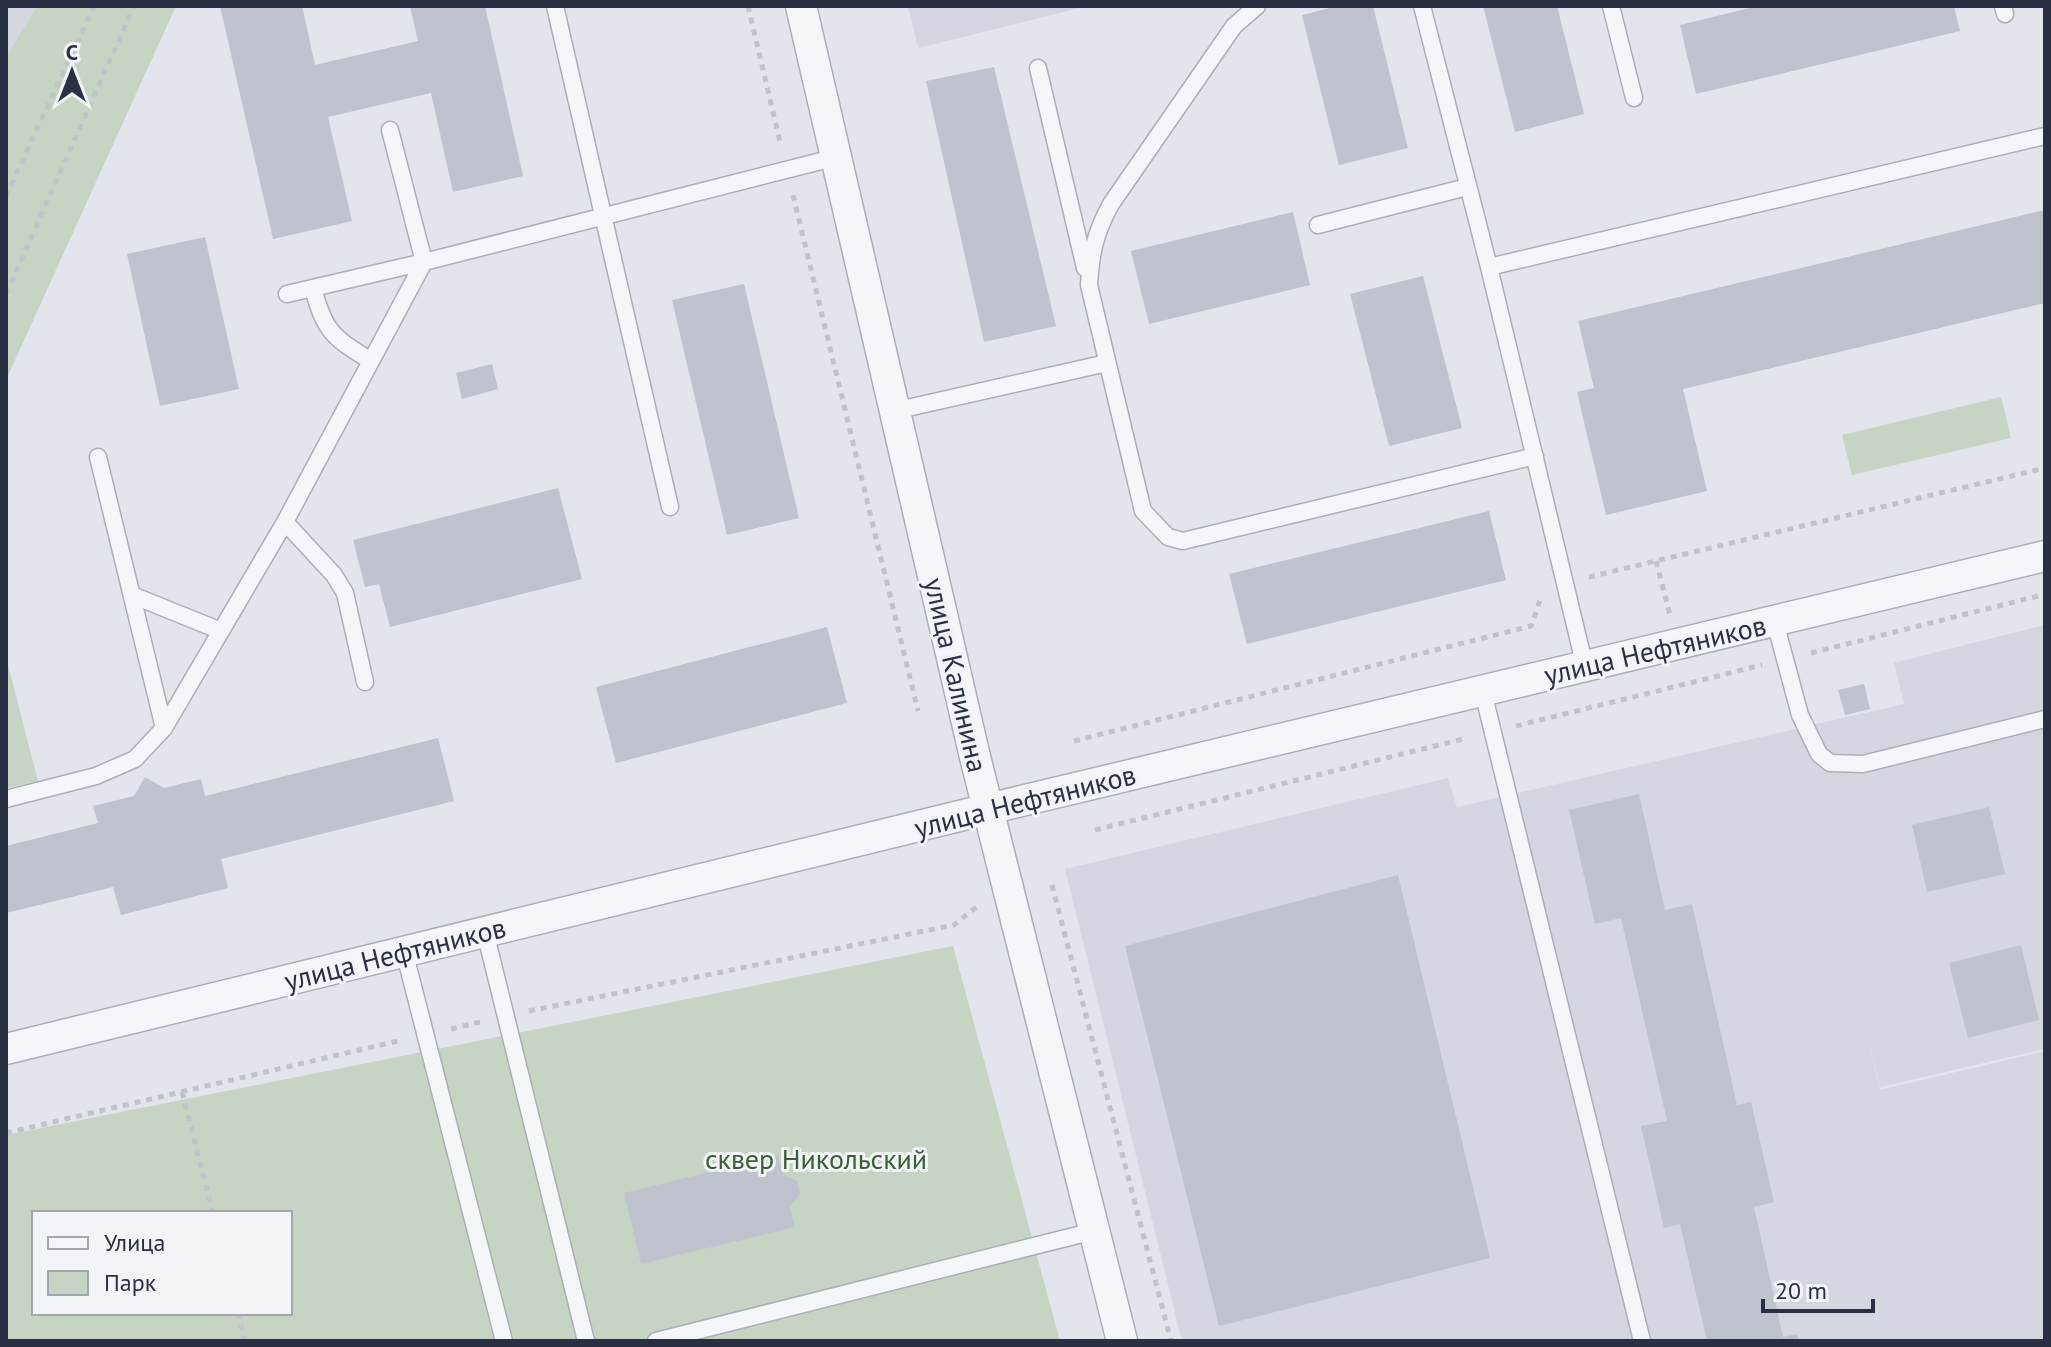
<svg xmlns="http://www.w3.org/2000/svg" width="2051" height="1347" font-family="'PT Sans',sans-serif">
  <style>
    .built { fill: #d4d7e0 }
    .green { fill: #c6d5c3; fill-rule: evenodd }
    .building { fill: #bfc3ce }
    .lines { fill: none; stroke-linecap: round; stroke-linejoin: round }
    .service-casing { stroke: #aaafb9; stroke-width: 19 }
    .minor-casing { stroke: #aaafb9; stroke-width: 33 }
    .path { stroke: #c0c3ca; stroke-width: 5; stroke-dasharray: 6 6; stroke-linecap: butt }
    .service { stroke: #f5f6f9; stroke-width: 16 }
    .minor { stroke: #f5f6f9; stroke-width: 30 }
    .labels { text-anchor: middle; stroke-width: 6; stroke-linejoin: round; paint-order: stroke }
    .street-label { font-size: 28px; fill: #293044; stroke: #f2f4f8 }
    .park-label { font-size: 28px; fill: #3a6036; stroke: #f2f4f8 }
  </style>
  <rect width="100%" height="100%" fill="#e2e5eb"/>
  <!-- built -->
  <path class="built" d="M 6,6 L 37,6 L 6,57 Z
    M 908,6 L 1088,6 L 918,48 Z
    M 2045,625 L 2045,1049 L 1880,1087 L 1865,1024 L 1880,1090 L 2045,1051 L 2045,1341 L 1182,1341 L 1065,869 L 1448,778 L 1457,807 L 1904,704 L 1894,663 Z"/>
  <!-- green -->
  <path class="green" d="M 37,6 L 176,6 L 6,380 L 6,57 Z
    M 2001,397 L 2011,438 L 1852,475 L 1842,435 Z
    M 6,657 L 38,781 L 6,788 Z
    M 953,946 L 1060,1341 L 6,1341 L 6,1135 ZM 34,1213 L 290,1213 L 290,1313 L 34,1313 Z"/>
  <!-- building -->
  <path class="building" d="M 220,6 L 302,6 L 315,65 L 418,41 L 410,6 L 485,6 L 523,176 L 453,192 L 431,93 L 328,117 L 352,221 L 273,239 Z
    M 1338,6 L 1373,6 L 1408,148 L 1339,165 L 1302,15 Z
    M 1483,6 L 1557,6 L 1584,114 L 1515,132 Z
    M 1758,6 L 1954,6 L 1960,31 L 1696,94 L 1680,25 Z
    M 994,67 L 1056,326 L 984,342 L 926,81 Z
    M 2045,210 L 2045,303 L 1683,389 L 1707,491 L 1606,515 L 1577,392 L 1594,388 L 1578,321 Z
    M 1293,212 L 1310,285 L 1149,324 L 1131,251 Z
    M 205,237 L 239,389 L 160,406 L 127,254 Z
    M 1423,276 L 1462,428 L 1389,446 L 1350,294 Z
    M 744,284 L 799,518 L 727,535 L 672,300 Z
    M 492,364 L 498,389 L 462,399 L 456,373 Z
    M 558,488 L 582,579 L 390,627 L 379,584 L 365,587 L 353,540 Z
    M 1489,511 L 1506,580 L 1247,644 L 1229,574 Z
    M 827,627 L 847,703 L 616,763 L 596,687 Z
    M 1864,684 L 1870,709 L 1845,715 L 1838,690 Z
    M 438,738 L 454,801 L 221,859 L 228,888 L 121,915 L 113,887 L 6,913 L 6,846 L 98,823 L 93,806 L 134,796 L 145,777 L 164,788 L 201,779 L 205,796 Z
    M 1639,794 L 1665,910 L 1692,904 L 1737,1105 L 1751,1102 L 1774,1202 L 1754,1207 L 1783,1337 L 1797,1334 L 1799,1341 L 1707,1341 L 1680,1224 L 1664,1228 L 1641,1126 L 1667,1121 L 1621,918 L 1595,924 L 1569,810 Z
    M 1989,807 L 2005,874 L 1927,892 L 1912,825 Z
    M 1398,875 L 1490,1258 L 1219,1326 L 1125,946 Z
    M 2021,945 L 2039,1020 L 1968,1038 L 1949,963 Z
    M 778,1155 L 783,1175 L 797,1181 L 800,1194 L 790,1207 L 795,1227 L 641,1264 L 624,1193 Z"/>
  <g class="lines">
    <defs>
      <path id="service" d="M 555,6 L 670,507
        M 1257,6 L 1234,26 L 1111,204 C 1095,233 1091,253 1089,285 L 1143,511 L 1168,537 L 1183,541 L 1535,456
        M 1422,6 L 1489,267 L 1585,667
        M 1611,6 L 1634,98
        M 2003,6 L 2005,14
        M 1038,68 L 1085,268
        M 1318,225 L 1467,187
        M 1489,267 L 2045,136
        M 313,288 C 325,333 333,337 371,361
        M 287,294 L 424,262 L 390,130
        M 894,411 L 1107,363
        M 98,457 L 164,728
        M 132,595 L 221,631
        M 1775,622 L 1800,715 L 1819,754 L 1830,763 L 1863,764 L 2045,719
        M 365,682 L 345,593 L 334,575 L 285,522 L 424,262 L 837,157
        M 1483,692 L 1642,1341
        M 6,799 L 96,776 L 135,759 L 164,728 L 285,522
        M 485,932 L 586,1341
        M 404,951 L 504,1341
        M 656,1341 L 1094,1231"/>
      <path id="minor" d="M 801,6 L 975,757 L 1122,1341
        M 6,1049 L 988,809 L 2045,556"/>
    </defs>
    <!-- service casing -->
    <use href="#service" class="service-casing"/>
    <!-- minor casing -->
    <use href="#minor" class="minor-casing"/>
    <!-- path -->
    <path class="path" d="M 748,6 L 781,146
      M 793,195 L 918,711
      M 6,196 L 94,6
      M 6,294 L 134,6
      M 1656,561 L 1670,615
      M 1589,577 L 2045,468
      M 1811,653 L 2042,595
      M 1516,726 L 1762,665
      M 1074,741 L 1531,626 L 1540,600
      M 1095,830 L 1467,738
      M 1052,885 L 1171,1341
      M 529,1011 L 954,925 L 979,905
      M 451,1029 L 480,1022
      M 182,1092 L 213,1213
      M 6,1133 L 402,1040
      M 238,1313 L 245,1341"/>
    <!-- service -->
    <use href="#service" class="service"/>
    <!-- minor -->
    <use href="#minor" class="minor"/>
  </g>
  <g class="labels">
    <!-- street labels -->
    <g class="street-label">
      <text transform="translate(1655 650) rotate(-13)" y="10">улица Нефтяников</text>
      <text transform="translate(956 675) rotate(77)" y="10">улица Калинина</text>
      <text transform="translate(1025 801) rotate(-14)" y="10">улица Нефтяников</text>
      <text transform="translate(395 954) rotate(-14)" y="10">улица Нефтяников</text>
    </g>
    <!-- park labels -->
    <g class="park-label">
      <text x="816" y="1169">сквер Никольский</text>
    </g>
  </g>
  <!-- border -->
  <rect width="2051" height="1347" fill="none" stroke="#293044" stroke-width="16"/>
  <!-- legend -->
  <rect x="32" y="1211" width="260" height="104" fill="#f2f4f8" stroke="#a2a6b0" stroke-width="2"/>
  <rect x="48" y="1237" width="40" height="12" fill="#f5f6f9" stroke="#a2a6b0" stroke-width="2"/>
  <text x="104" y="1251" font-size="24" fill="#293044">Улица</text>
  <rect x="48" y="1271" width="40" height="24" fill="#c6d5c3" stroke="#a2a6b0" stroke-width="2"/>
  <text x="104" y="1291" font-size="24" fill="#293044">Парк</text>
  <!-- north arrow -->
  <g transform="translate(72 72)" stroke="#f2f4f8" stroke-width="6" paint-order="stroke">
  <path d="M0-6L14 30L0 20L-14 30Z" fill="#293044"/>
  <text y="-12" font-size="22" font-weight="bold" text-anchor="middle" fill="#293044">С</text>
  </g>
  <!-- scale -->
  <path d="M1763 1299v12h110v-12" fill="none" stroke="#293044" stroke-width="4"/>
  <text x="1775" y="1299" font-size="24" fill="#293044" stroke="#f2f4f8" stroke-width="6" paint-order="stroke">20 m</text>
</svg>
